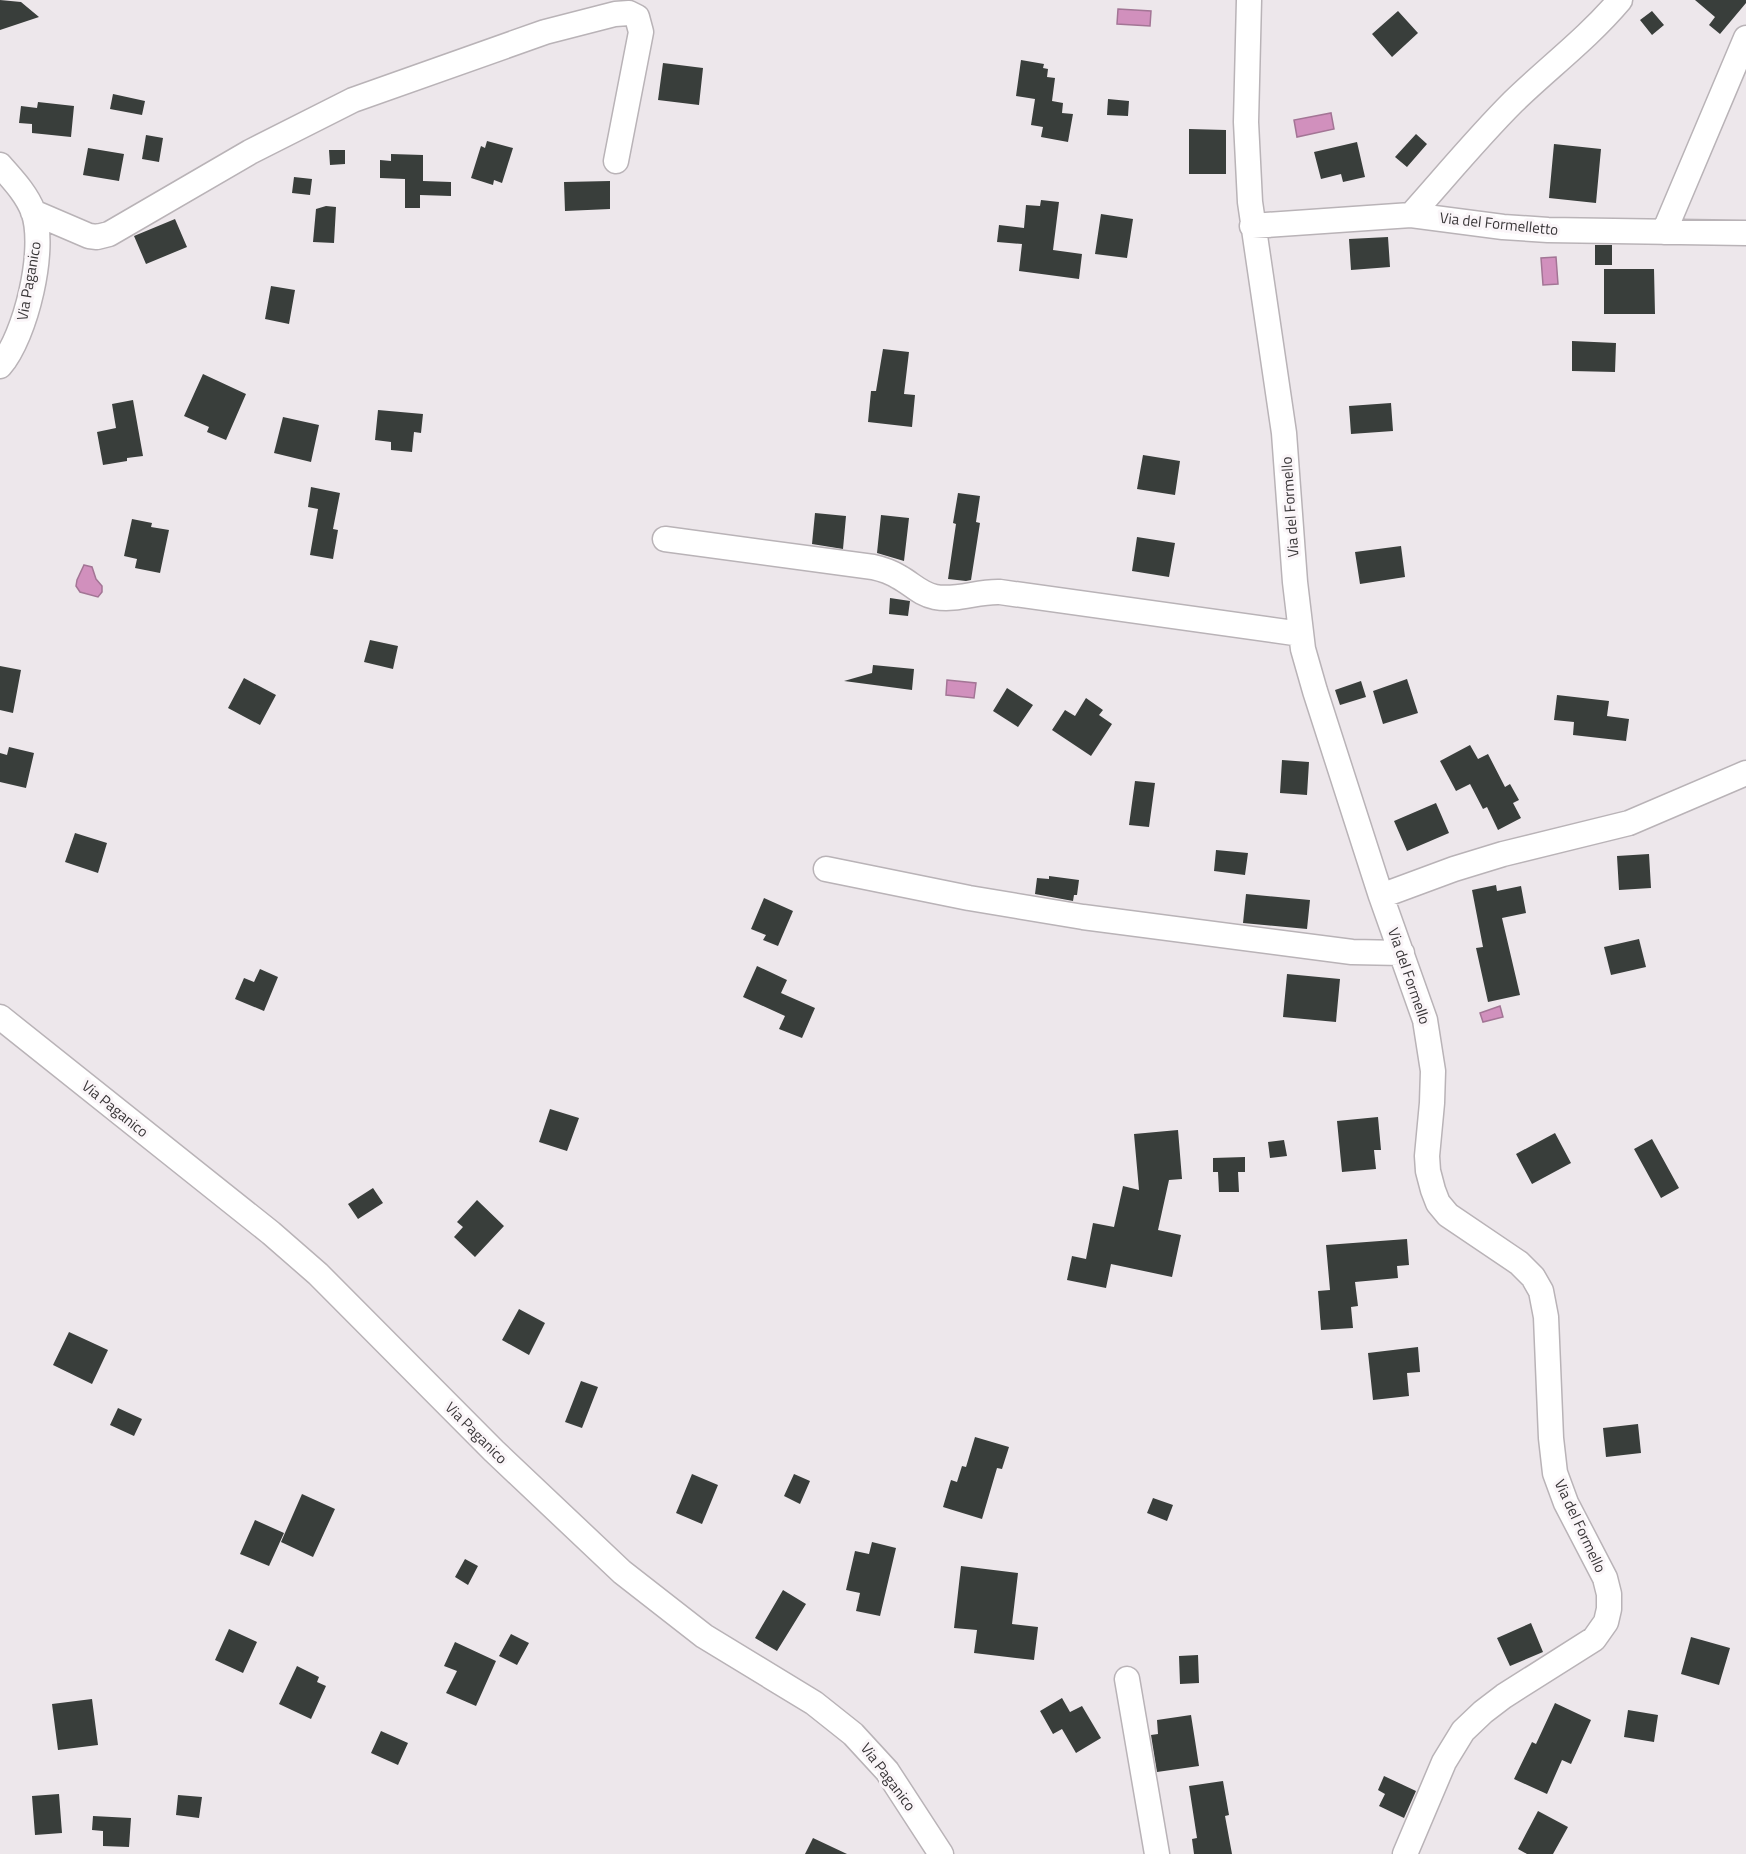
<svg xmlns="http://www.w3.org/2000/svg" width="1746" height="1854" font-family="'Titillium Web',sans-serif">
  <style>
    .water { fill: #d190bd; stroke: #a37595; stroke-width: 1.5 }
    .building { fill: #393e3b }
    .lines { fill: none; stroke-linecap: round; stroke-linejoin: round }
    .minor-casing { stroke: #b9b3b7; stroke-width: 27 }
    .minor { stroke: #fff; stroke-width: 24 }
    .labels { text-anchor: middle; stroke-width: 6; stroke-linejoin: round; paint-order: stroke }
    .street-label { font-size: 15px; fill: #383537; stroke: #faf5f8 }
  </style>
  <rect width="100%" height="100%" fill="#ede7eb"/>
  <!-- water -->
  <path class="water" d="M 1118,9 L 1151,11 L 1150,26 L 1117,24 Z
    M 1331,113 L 1334,129 L 1297,137 L 1294,120 Z
    M 1556,257 L 1558,284 L 1543,285 L 1541,258 Z
    M 84,565 L 92,567 L 96,579 L 102,586 L 102,592 L 98,597 L 80,592 L 76,586 L 77,580 Z
    M 947,680 L 976,683 L 974,698 L 946,695 Z
    M 1500,1006 L 1503,1017 L 1483,1022 L 1480,1013 Z"/>
  <!-- building -->
  <path class="building" d="M 0,0 L 21,2 L 39,17 L 0,30 Z
    M 1695,0 L 1746,0 L 1746,3 L 1720,34 L 1709,25 L 1715,17 Z
    M 1398,11 L 1418,33 L 1392,57 L 1372,34 Z
    M 1652,11 L 1664,25 L 1652,35 L 1640,20 Z
    M 1021,60 L 1044,64 L 1043,68 L 1048,69 L 1047,77 L 1055,78 L 1052,101 L 1063,103 L 1062,113 L 1073,114 L 1068,142 L 1041,137 L 1043,127 L 1031,125 L 1035,99 L 1016,96 Z
    M 663,63 L 703,68 L 699,105 L 658,100 Z
    M 113,94 L 145,101 L 142,115 L 110,109 Z
    M 1108,99 L 1129,101 L 1128,116 L 1107,115 Z
    M 38,102 L 74,106 L 71,137 L 32,133 L 32,124 L 19,123 L 21,106 L 37,108 Z
    M 1189,129 L 1226,130 L 1226,174 L 1189,174 Z
    M 1416,134 L 1427,144 L 1407,167 L 1395,157 Z
    M 146,135 L 163,138 L 159,162 L 142,159 Z
    M 487,141 L 513,148 L 502,183 L 494,180 L 493,185 L 471,178 L 481,146 L 485,148 Z
    M 1357,142 L 1365,177 L 1343,182 L 1341,174 L 1321,179 L 1314,152 Z
    M 1554,144 L 1601,149 L 1596,203 L 1549,198 Z
    M 88,148 L 124,154 L 119,181 L 83,175 Z
    M 329,150 L 345,150 L 345,164 L 330,165 Z
    M 391,154 L 423,155 L 423,181 L 451,182 L 451,196 L 420,195 L 420,208 L 405,208 L 405,179 L 380,178 L 380,160 L 391,161 Z
    M 294,177 L 312,179 L 310,195 L 292,193 Z
    M 610,181 L 610,209 L 565,211 L 564,182 Z
    M 1041,200 L 1059,202 L 1053,250 L 1082,254 L 1079,279 L 1019,271 L 1022,244 L 997,242 L 999,225 L 1024,228 L 1026,205 L 1040,206 Z
    M 326,206 L 336,207 L 334,243 L 313,242 L 316,209 Z
    M 1101,214 L 1133,219 L 1127,258 L 1095,254 Z
    M 175,219 L 187,247 L 146,264 L 134,236 Z
    M 1388,237 L 1390,267 L 1351,270 L 1349,239 Z
    M 1595,245 L 1612,245 L 1612,265 L 1595,265 Z
    M 1604,269 L 1654,269 L 1655,314 L 1604,314 Z
    M 271,286 L 295,290 L 289,324 L 265,319 Z
    M 1572,341 L 1616,343 L 1615,372 L 1572,371 Z
    M 883,349 L 909,352 L 904,394 L 915,395 L 912,427 L 868,422 L 871,391 L 876,391 Z
    M 203,374 L 246,394 L 226,440 L 207,432 L 209,427 L 184,416 Z
    M 133,400 L 143,456 L 127,458 L 127,461 L 103,465 L 97,432 L 116,428 L 112,404 Z
    M 1391,403 L 1393,431 L 1351,434 L 1349,406 Z
    M 378,410 L 423,414 L 421,433 L 414,432 L 412,452 L 391,450 L 391,442 L 375,440 Z
    M 283,417 L 319,425 L 311,462 L 274,453 Z
    M 1143,455 L 1180,461 L 1175,495 L 1137,489 Z
    M 311,487 L 340,493 L 333,529 L 338,530 L 333,559 L 310,555 L 318,509 L 308,507 Z
    M 958,493 L 980,496 L 976,522 L 980,523 L 971,580 L 966,581 L 948,579 L 956,524 L 953,523 Z
    M 815,513 L 846,516 L 843,549 L 812,544 Z
    M 881,515 L 909,518 L 904,561 L 877,553 Z
    M 132,519 L 152,523 L 151,527 L 169,530 L 160,573 L 135,568 L 137,559 L 124,556 Z
    M 1137,537 L 1175,543 L 1169,577 L 1132,571 Z
    M 1401,546 L 1405,577 L 1360,584 L 1355,552 Z
    M 890,598 L 910,601 L 908,616 L 889,614 Z
    M 370,640 L 398,646 L 393,669 L 364,662 Z
    M 873,665 L 914,669 L 912,690 L 844,681 L 872,673 Z
    M 0,666 L 21,670 L 13,713 L 0,710 Z
    M 244,678 L 276,695 L 260,725 L 228,708 Z
    M 1407,679 L 1418,713 L 1383,724 L 1373,691 Z
    M 1361,681 L 1366,697 L 1340,705 L 1335,690 Z
    M 1007,688 L 1033,705 L 1018,727 L 993,711 Z
    M 1557,695 L 1609,701 L 1607,716 L 1629,719 L 1626,741 L 1573,735 L 1574,722 L 1554,720 Z
    M 1086,698 L 1103,710 L 1099,715 L 1112,724 L 1091,756 L 1052,730 L 1065,710 L 1075,716 Z
    M 1470,745 L 1478,759 L 1488,754 L 1505,787 L 1510,784 L 1519,800 L 1513,803 L 1521,818 L 1498,830 L 1487,807 L 1483,809 L 1470,784 L 1456,791 L 1440,761 Z
    M 9,747 L 34,753 L 26,788 L 0,782 L 0,753 L 7,755 Z
    M 1282,760 L 1309,762 L 1307,795 L 1280,793 Z
    M 1135,781 L 1155,783 L 1149,827 L 1129,825 Z
    M 1436,803 L 1449,833 L 1407,851 L 1394,821 Z
    M 75,833 L 107,843 L 98,873 L 65,862 Z
    M 1216,850 L 1248,853 L 1245,875 L 1214,871 Z
    M 1649,854 L 1651,888 L 1619,890 L 1617,856 Z
    M 1049,876 L 1079,880 L 1077,895 L 1074,895 L 1073,901 L 1035,894 L 1037,878 L 1049,879 Z
    M 1496,885 L 1497,891 L 1521,886 L 1526,913 L 1502,918 L 1520,995 L 1488,1002 L 1476,948 L 1483,947 L 1472,890 Z
    M 1246,894 L 1310,900 L 1307,929 L 1243,923 Z
    M 764,898 L 793,911 L 778,946 L 763,940 L 766,935 L 751,929 Z
    M 1639,939 L 1646,967 L 1611,975 L 1604,947 Z
    M 757,966 L 787,980 L 781,993 L 815,1008 L 802,1038 L 779,1029 L 785,1016 L 743,997 Z
    M 260,969 L 278,977 L 264,1011 L 235,999 L 244,978 L 254,982 Z
    M 1287,974 L 1340,979 L 1336,1022 L 1283,1017 Z
    M 550,1109 L 579,1118 L 567,1151 L 539,1142 Z
    M 1378,1117 L 1381,1150 L 1374,1150 L 1376,1169 L 1342,1172 L 1337,1121 Z
    M 1178,1130 L 1182,1179 L 1169,1180 L 1158,1230 L 1181,1235 L 1172,1277 L 1111,1264 L 1106,1288 L 1067,1280 L 1072,1256 L 1086,1259 L 1093,1223 L 1114,1227 L 1123,1186 L 1139,1190 L 1134,1134 Z
    M 1555,1133 L 1571,1163 L 1532,1184 L 1516,1154 Z
    M 1652,1139 L 1679,1188 L 1661,1198 L 1634,1149 Z
    M 1284,1140 L 1287,1156 L 1270,1158 L 1268,1142 Z
    M 1245,1157 L 1245,1172 L 1238,1172 L 1239,1192 L 1219,1192 L 1218,1172 L 1213,1172 L 1213,1158 Z
    M 373,1188 L 383,1203 L 358,1219 L 348,1204 Z
    M 477,1200 L 504,1226 L 475,1257 L 454,1237 L 463,1227 L 457,1222 Z
    M 1407,1239 L 1409,1265 L 1397,1266 L 1398,1278 L 1355,1282 L 1358,1306 L 1351,1307 L 1353,1328 L 1321,1330 L 1318,1291 L 1330,1290 L 1326,1245 Z
    M 519,1309 L 545,1323 L 529,1355 L 502,1340 Z
    M 69,1332 L 108,1350 L 92,1384 L 53,1365 Z
    M 1418,1347 L 1420,1372 L 1407,1373 L 1409,1396 L 1373,1400 L 1368,1353 Z
    M 581,1381 L 598,1387 L 582,1428 L 565,1422 Z
    M 118,1408 L 142,1419 L 134,1436 L 110,1425 Z
    M 1638,1424 L 1641,1453 L 1606,1457 L 1603,1428 Z
    M 975,1437 L 1009,1447 L 1002,1469 L 997,1468 L 982,1519 L 943,1507 L 951,1480 L 957,1482 L 962,1466 L 966,1467 Z
    M 692,1474 L 718,1485 L 702,1524 L 676,1513 Z
    M 794,1474 L 810,1481 L 800,1504 L 784,1496 Z
    M 302,1494 L 335,1509 L 313,1557 L 281,1542 Z
    M 1153,1498 L 1173,1505 L 1167,1521 L 1147,1513 Z
    M 255,1520 L 284,1533 L 269,1566 L 240,1554 Z
    M 872,1542 L 896,1548 L 880,1616 L 856,1611 L 860,1593 L 846,1590 L 855,1551 L 869,1554 Z
    M 465,1559 L 478,1566 L 468,1585 L 455,1577 Z
    M 961,1566 L 1018,1573 L 1012,1624 L 1038,1627 L 1034,1660 L 974,1653 L 977,1630 L 954,1628 Z
    M 783,1590 L 806,1604 L 777,1651 L 755,1638 Z
    M 1531,1623 L 1543,1652 L 1510,1666 L 1497,1638 Z
    M 229,1629 L 257,1642 L 243,1673 L 215,1660 Z
    M 511,1634 L 529,1643 L 517,1665 L 499,1656 Z
    M 1691,1637 L 1730,1648 L 1719,1685 L 1681,1674 Z
    M 455,1642 L 496,1661 L 476,1706 L 446,1693 L 457,1671 L 444,1666 Z
    M 1198,1655 L 1199,1683 L 1180,1684 L 1179,1656 Z
    M 297,1666 L 319,1677 L 317,1682 L 326,1686 L 311,1719 L 279,1704 Z
    M 1062,1698 L 1070,1712 L 1082,1706 L 1101,1738 L 1076,1753 L 1062,1729 L 1053,1734 L 1040,1711 Z
    M 92,1699 L 98,1745 L 58,1750 L 52,1704 Z
    M 1555,1703 L 1591,1720 L 1571,1764 L 1562,1760 L 1547,1794 L 1514,1779 L 1532,1742 L 1536,1744 Z
    M 1628,1710 L 1658,1715 L 1654,1742 L 1624,1737 Z
    M 1191,1715 L 1199,1766 L 1157,1772 L 1151,1735 L 1158,1734 L 1157,1720 Z
    M 381,1731 L 408,1743 L 398,1765 L 371,1753 Z
    M 1384,1776 L 1416,1791 L 1404,1818 L 1379,1806 L 1385,1794 L 1378,1790 Z
    M 1223,1781 L 1229,1815 L 1225,1816 L 1232,1854 L 1194,1854 L 1192,1839 L 1197,1838 L 1189,1786 Z
    M 59,1794 L 62,1833 L 35,1835 L 32,1796 Z
    M 178,1795 L 202,1797 L 199,1818 L 176,1815 Z
    M 1538,1811 L 1568,1827 L 1553,1854 L 1527,1854 L 1518,1849 Z
    M 93,1816 L 131,1818 L 129,1847 L 103,1846 L 103,1831 L 92,1830 Z
    M 813,1838 L 847,1854 L 805,1854 Z"/>
  <g class="lines">
    <defs>
      <path id="minor" d="M 1249,0 L 1246,122 L 1250,202 L 1284,433 L 1295,582 L 1303,649 L 1315,691 L 1381,896 L 1425,1020 L 1433,1071 L 1432,1103 L 1427,1156 L 1428,1171 L 1433,1190 L 1438,1203 L 1448,1215 L 1519,1263 L 1533,1277 L 1541,1291 L 1546,1317 L 1551,1438 L 1555,1473 L 1566,1503 L 1605,1578 L 1609,1594 L 1609,1609 L 1606,1622 L 1594,1639 L 1504,1696 L 1483,1712 L 1463,1731 L 1444,1762 L 1405,1854
        M 0,165 C 12,179 26,193 33,211 C 47,248 26,336 0,366
        M 33,212 L 89,236 L 97,237 L 109,234 L 250,152 L 353,100 L 545,32 L 615,14 L 629,13 L 637,17 L 641,32 L 616,161
        M 1411,215 C 1445,177 1477,138 1513,102 C 1549,67 1587,39 1620,0
        M 1252,226 L 1411,215 L 1503,227 L 1548,230 L 1746,233
        M 1664,232 L 1746,38
        M 665,539 L 873,567 C 882,569 891,572 899,577 C 912,584 920,594 935,597 C 957,601 978,591 1000,592 L 1301,634
        M 826,869 L 969,898 L 1083,917 L 1352,952 L 1402,953
        M 1381,896 L 1454,869 L 1503,854 L 1629,823 L 1746,773
        M 0,1017 L 271,1233 L 318,1274 L 494,1451 L 622,1572 L 704,1636 L 814,1703 L 853,1734 L 887,1771 L 941,1854
        M 1127,1679 L 1157,1854"/>
    </defs>
    <!-- minor casing -->
    <use href="#minor" class="minor-casing"/>
    <!-- minor -->
    <use href="#minor" class="minor"/>
  </g>
  <g class="labels">
    <!-- street labels -->
    <g class="street-label">
      <text transform="translate(1499 224) rotate(6)" y="5">Via del Formelletto</text>
      <text transform="translate(29 281) rotate(-80)" y="5">Via Paganico</text>
      <text transform="translate(1290 507) rotate(-94)" y="5">Via del Formello</text>
      <text transform="translate(1409 976) rotate(71)" y="5">Via del Formello</text>
      <text transform="translate(115 1109) rotate(39)" y="5">Via Paganico</text>
      <text transform="translate(476 1433) rotate(45)" y="5">Via Paganico</text>
      <text transform="translate(1580 1526) rotate(65)" y="5">Via del Formello</text>
      <text transform="translate(888 1777) rotate(53)" y="5">Via Paganico</text>
    </g>
  </g>
</svg>
